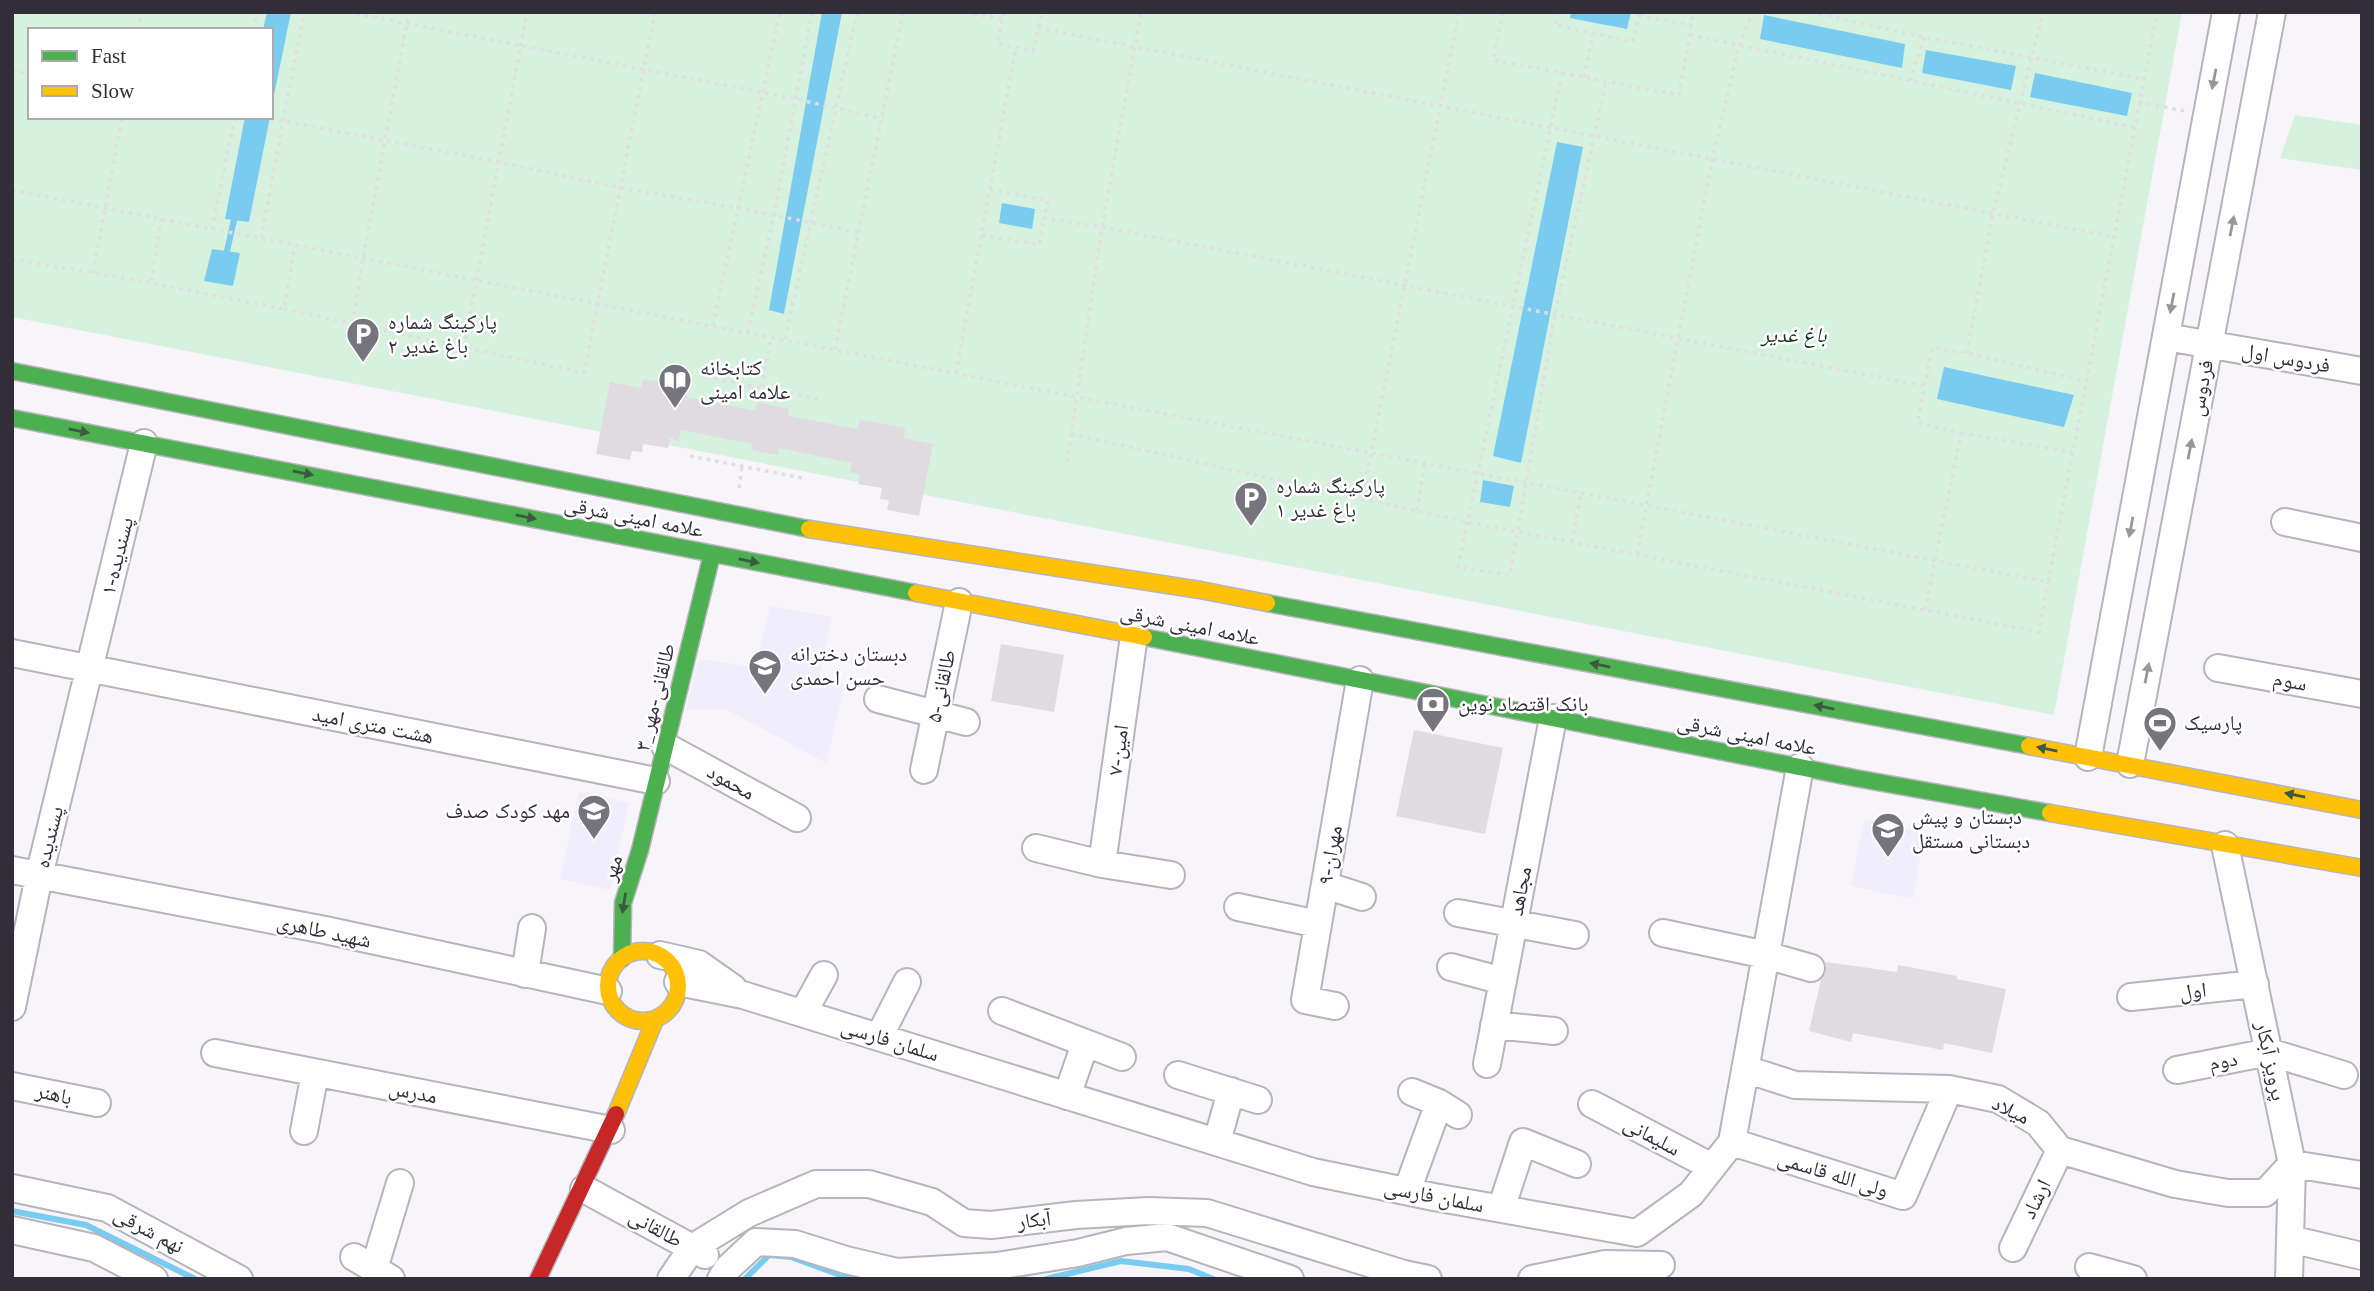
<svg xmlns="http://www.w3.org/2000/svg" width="2374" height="1291" font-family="'Times New Roman','Noto Naskh Arabic',serif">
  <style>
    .built { fill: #f0edfc }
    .green { fill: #d6f1dd; fill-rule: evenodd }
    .water { fill: #7acbf0 }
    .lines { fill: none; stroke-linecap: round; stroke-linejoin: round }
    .stream { stroke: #7acbf0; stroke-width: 6 }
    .building { fill: #e0dae1 }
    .street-casing { stroke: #b6b4bc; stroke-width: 30 }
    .fast-casing { stroke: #b6b4bc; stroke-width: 19 }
    .slow-casing { stroke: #b6b4bc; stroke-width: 19 }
    .jam-casing { stroke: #b6b4bc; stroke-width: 19 }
    .path { stroke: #dfdee0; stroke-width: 3.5; stroke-dasharray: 3.5 5; stroke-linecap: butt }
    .street { stroke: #fefefe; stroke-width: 26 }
    .fast { stroke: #4caf50; stroke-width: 16 }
    .slow { stroke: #ffc107; stroke-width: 16 }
    .jam { stroke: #c62828; stroke-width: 16 }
    .oneway { fill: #98969c }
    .oneway2 { fill: #3a5b42 }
    .labels { text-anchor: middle; stroke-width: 5; stroke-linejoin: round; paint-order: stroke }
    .poi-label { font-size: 21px; fill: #312e3a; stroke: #fff; text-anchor: start }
    .park-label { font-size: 21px; font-style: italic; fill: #10351b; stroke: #fff }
    .street-label { font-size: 21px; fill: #312e3a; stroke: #fff }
  </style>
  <rect width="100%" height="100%" fill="#f7f5fa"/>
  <!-- built -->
  <path class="built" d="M 770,606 L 832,617 L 819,677 L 845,684 L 826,763 L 726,709 L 686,709 L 699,659 L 755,667 Z
    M 579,792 L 629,803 L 610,890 L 560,879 Z
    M 1864,820 L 1924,832 L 1913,899 L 1851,886 Z"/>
  <!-- green -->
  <path class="green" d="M 12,12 L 2182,12 L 2054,715 L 12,317 ZM 30,30 L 271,30 L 271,117 L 30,117 Z
    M 2295,115 L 2362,125 L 2362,170 L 2280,158 Z"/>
  <!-- water -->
  <path class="water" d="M 267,12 L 291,12 L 271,110 L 271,30 L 263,30 Z
    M 822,12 L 842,12 L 784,314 L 769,310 Z
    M 1571,12 L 1631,12 L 1627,29 L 1570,18 Z
    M 1764,15 L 1905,44 L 1902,68 L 1760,39 Z
    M 1926,50 L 2016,66 L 2011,90 L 1922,73 Z
    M 2035,73 L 2132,93 L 2127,116 L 2030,97 Z
    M 245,117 L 270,117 L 249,222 L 225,219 Z
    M 1557,142 L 1583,147 L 1521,463 L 1493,456 Z
    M 1002,203 L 1035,209 L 1032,229 L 999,223 Z
    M 212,249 L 240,253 L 233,286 L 204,281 Z
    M 1944,367 L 2074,395 L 2064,427 L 1937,399 Z
    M 1483,480 L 1514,486 L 1510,507 L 1480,502 Z"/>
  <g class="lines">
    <!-- stream -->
    <path class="stream" d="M 227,251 L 234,220
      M 12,1211 L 86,1225 L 195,1279
      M 745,1279 L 769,1255 L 791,1257 L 851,1279
      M 1046,1279 L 1121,1261 L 1189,1269 L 1213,1279"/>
  </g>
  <!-- building -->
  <path class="building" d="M 643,379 L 688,387 L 686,397 L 755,411 L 757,402 L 789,409 L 788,416 L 858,429 L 860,420 L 905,428 L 904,438 L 933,444 L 919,516 L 887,510 L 889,500 L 880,499 L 882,488 L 858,484 L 860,474 L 850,472 L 852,463 L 779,448 L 778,455 L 751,450 L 753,444 L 681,430 L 679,441 L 670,438 L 668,448 L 643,444 L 642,452 L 632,451 L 630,460 L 596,454 L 610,382 L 641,388 Z
    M 1001,644 L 1064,655 L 1054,712 L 991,701 Z
    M 1414,730 L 1503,748 L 1485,834 L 1396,816 Z
    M 1826,962 L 1897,972 L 1898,965 L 1957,976 L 1957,979 L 2006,989 L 1992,1053 L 1944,1043 L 1943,1050 L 1853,1033 L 1851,1042 L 1809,1031 L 1821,980 L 1826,972 Z"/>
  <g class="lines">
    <defs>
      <path id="street" d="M 2166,337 L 2362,371
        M 2285,522 L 2362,538
        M 12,653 L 656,781
        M 2218,668 L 2362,694
        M 878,699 L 966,722
        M 665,746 L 797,818
        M 2088,757 L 2226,12
        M 2130,764 L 2272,12
        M 924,770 L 959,602
        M 2225,845 L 2292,1164 L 2289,1279
        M 1036,848 L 1102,864 L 1171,875
        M 1102,864 L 1134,636
        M 12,870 L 325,930 L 608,991
        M 1325,885 L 1362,897
        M 1238,907 L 1318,924
        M 1458,913 L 1575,935
        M 1663,933 L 1766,955 L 1811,968
        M 660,955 L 699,964 L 733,988
        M 1451,967 L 1503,981
        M 525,974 L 532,928
        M 678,982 L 743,995 L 1313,1172 L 1434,1197 L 1637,1233 L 1691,1194 L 1732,1142 L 1800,767
        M 2131,997 L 2255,984
        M 1335,1006 L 1305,1000 L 1360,680
        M 12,1007 L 39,876 L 144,443
        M 1002,1011 L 1122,1057
        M 803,1013 L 824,975
        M 1494,1025 L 1554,1031
        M 879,1037 L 907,982
        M 215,1053 L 611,1130
        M 1487,1064 L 1553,718
        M 1745,1069 L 1795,1085 L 1949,1089 L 1998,1099 L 2038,1123 L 2060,1150 L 2175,1184 L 2228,1193 L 2265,1193 L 2292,1164 L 2362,1175
        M 2177,1070 L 2269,1052 L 2344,1075
        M 1178,1075 L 1258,1100
        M 12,1086 L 97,1103
        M 1412,1092 L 1439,1103 L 1458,1115
        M 1067,1096 L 1085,1044
        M 1592,1104 L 1712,1167
        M 304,1131 L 315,1073
        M 1217,1142 L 1231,1091
        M 1732,1142 L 1903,1196 L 1949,1089
        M 12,1188 L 107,1208 L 239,1279
        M 584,1189 L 705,1255
        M 1407,1191 L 1439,1103
        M 1501,1209 L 1523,1142 L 1577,1164
        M 12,1230 L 94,1248 L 154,1279
        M 2290,1239 L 2362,1256
        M 2013,1248 L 2060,1150
        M 354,1257 L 391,1279
        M 2089,1267 L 2133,1279
        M 374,1269 L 400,1183
        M 671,1279 L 692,1248 L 749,1213 L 816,1184 L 869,1184 L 932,1202 L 964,1223 L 991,1225 L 1076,1215 L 1148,1211 L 1207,1213 L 1404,1274 L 1428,1279
        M 721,1279 L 728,1268 L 756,1242 L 795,1244 L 846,1260 L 897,1272 L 997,1266 L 1078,1253 L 1126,1241 L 1167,1237 L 1290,1279
        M 1532,1279 L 1605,1264 L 1661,1265"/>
      <path id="fast" d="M 12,371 L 809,529
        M 12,418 L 916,593
        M 1267,603 L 2029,746
        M 1144,637 L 1855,778 L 2050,813
        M 622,959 L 623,903 L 640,850 L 712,554"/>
      <path id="slow" d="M 809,529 L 1200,590 L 1267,603
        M 916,593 L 1144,637
        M 2029,746 L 2362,810
        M 2050,813 L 2362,868
        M608 986a35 35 0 1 1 70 0a35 35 0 1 1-70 0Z
        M 616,1114 L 655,1020"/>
      <path id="jam" d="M 538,1279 L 616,1114"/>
    </defs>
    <!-- street casing -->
    <use href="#street" class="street-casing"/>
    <!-- fast casing -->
    <use href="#fast" class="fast-casing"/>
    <!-- slow casing -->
    <use href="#slow" class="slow-casing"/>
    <!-- jam casing -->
    <use href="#jam" class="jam-casing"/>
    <!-- path -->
    <path class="path" d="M 348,12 L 796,99 L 880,118
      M 965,12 L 1002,19
      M 1004,12 L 997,43 L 1033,51 L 1042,12
      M 1503,12 L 1493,60 L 1679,95 L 1694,12
      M 1558,12 L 1555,25 L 1633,42 L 1640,12
      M 1811,12 L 1924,37 L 2144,79
      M 12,13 L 12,12
      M 1639,16 L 1692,25
      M 1038,28 L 2114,237
      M 138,30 L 141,12
      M 253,30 L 257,12
      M 1690,35 L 2134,127
      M 12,71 L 30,74
      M 1562,73 L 1458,567 L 1510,575 L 1555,314 L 1606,82
      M 1584,77 L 1593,34
      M 1910,81 L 1924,37
      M 2139,102 L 2185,111
      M 262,117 L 499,162 L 621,188 L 738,208 L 858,232
      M 12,190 L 1077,397 L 2048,582 L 2157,12
      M 990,190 L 1048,200 L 1044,218 L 1102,227 L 1925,386
      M 161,219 L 151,283 L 284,309 L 295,245
      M 212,229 L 235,117
      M 982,235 L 1039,245 L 1044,218
      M 261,238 L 304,12
      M 12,259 L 151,283
      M 93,273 L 122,117
      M 284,309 L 584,373 L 655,12
      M 353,323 L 363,258 L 409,12
      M 713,325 L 780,12
      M 748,332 L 774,215 L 812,12
      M 785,339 L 857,12
      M 464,347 L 527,12
      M 835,349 L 903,12
      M 1967,353 L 1993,213 L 2043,12
      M 956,373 L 1016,47
      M 706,377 L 818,399
      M 762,387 L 771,337
      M 1961,433 L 2072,452
      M 1071,434 L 1467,522 L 2039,632 L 2048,582
      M 690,456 L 802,478
      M 1067,462 L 1102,227 L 1141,12
      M 739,488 L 742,466
      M 1362,499 L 1459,12
      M 1417,510 L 1425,463
      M 1572,542 L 1581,493
      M 1637,554 L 1712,160 L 1739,45 L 1753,12
      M 1925,610 L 1961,433 L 1917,423 L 1932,348 L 1967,353 L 2086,381"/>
    <!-- street -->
    <use href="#street" class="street"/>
    <!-- fast -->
    <use href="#fast" class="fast"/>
    <!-- slow -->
    <use href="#slow" class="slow"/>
    <!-- jam -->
    <use href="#jam" class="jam"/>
  </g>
  <!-- one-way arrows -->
  <defs><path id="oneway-solid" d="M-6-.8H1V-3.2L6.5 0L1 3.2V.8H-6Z" transform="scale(1.75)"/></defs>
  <g class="oneway">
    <use href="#oneway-solid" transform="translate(2214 79) rotate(101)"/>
    <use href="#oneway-solid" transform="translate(2232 226) rotate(-79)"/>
    <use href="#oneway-solid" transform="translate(2172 303) rotate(101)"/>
    <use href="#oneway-solid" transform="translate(2190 449) rotate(-79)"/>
    <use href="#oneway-solid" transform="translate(2131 527) rotate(101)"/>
    <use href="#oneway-solid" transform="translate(2147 673) rotate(-79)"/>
  </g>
  <g class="oneway2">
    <use href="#oneway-solid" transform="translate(79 431) rotate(11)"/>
    <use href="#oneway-solid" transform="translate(303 473) rotate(11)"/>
    <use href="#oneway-solid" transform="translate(526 517) rotate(11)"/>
    <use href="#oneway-solid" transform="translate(749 561) rotate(11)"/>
    <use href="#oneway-solid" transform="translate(1600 665) rotate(-169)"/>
    <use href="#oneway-solid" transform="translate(1824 707) rotate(-169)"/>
    <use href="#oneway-solid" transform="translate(2047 749) rotate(-169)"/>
    <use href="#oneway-solid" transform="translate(2295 795) rotate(-168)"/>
    <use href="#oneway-solid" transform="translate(624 903) rotate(99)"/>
  </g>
  <!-- icons -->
  <defs>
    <symbol id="parking-pin" viewBox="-11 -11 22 30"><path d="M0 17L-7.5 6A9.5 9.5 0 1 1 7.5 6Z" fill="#76747d" stroke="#fff"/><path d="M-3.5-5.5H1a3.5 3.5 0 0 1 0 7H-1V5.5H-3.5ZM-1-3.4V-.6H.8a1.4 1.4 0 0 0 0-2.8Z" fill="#fff"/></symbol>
    <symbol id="library-pin" viewBox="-11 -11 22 30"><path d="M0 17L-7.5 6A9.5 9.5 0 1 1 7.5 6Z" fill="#76747d" stroke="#fff"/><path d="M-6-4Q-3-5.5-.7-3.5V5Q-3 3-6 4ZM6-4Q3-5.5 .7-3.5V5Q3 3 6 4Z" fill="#fff"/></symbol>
    <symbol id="school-pin" viewBox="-11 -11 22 30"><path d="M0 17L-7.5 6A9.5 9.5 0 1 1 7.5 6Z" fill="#76747d" stroke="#fff"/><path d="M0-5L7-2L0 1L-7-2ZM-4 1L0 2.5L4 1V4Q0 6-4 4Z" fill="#fff"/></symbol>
    <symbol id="bank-pin" viewBox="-11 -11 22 30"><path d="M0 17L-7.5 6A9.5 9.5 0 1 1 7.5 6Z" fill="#76747d" stroke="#fff"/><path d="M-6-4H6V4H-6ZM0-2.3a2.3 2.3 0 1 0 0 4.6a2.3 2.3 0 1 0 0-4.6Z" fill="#fff"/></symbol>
    <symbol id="stadium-pin" viewBox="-11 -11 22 30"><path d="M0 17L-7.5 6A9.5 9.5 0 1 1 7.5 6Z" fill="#76747d" stroke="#fff"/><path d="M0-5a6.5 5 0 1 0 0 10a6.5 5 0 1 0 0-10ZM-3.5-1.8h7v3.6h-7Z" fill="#fff"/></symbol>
  </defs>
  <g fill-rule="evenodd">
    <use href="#parking-pin" x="344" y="315" width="38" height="52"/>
    <use href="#library-pin" x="656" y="361" width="38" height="52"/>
    <use href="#parking-pin" x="1232" y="479" width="38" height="52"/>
    <use href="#school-pin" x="746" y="647" width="38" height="52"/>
    <use href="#bank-pin" x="1414" y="685" width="38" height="52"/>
    <use href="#stadium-pin" x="2141" y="704" width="38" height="52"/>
    <use href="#school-pin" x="575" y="792" width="38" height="52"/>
    <use href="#school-pin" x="1869" y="810" width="38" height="52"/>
  </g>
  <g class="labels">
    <!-- poi labels -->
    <g class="poi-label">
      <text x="388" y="329">پارکینگ شماره<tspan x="388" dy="24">۲ باغ غدیر</tspan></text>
      <text x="700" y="375">کتابخانه<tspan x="700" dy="24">علامه امینی</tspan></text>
      <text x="1276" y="493">پارکینگ شماره<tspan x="1276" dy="24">۱ باغ غدیر</tspan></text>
      <text x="790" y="661">دبستان دخترانه<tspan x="790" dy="24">حسن احمدی</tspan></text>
      <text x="1458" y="711">بانک اقتصاد نوین</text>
      <text x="2184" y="730">پارسیک</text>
      <text x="570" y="818" text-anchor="end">مهد کودک صدف</text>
      <text x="1912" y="824">دبستان و پیش<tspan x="1912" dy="24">دبستانی مستقل</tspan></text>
    </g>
    <!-- park labels -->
    <g class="park-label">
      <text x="1794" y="342">باغ غدیر</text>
    </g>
    <!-- street labels -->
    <g class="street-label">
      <text transform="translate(2286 358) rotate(10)" y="7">فردوس اول</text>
      <text transform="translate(2201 388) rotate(-79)" y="7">فردوس</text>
      <text transform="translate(634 517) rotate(11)" y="7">علامه امینی شرقی</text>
      <text transform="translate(117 556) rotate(-76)" y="7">۱-پسندیده</text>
      <text transform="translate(1190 625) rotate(11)" y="7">علامه امینی شرقی</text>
      <text transform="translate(2290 681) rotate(10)" y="7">سوم</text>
      <text transform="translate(941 686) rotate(-78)" y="7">۵-طالقانی</text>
      <text transform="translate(655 697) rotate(-76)" y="7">۳_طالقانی-مهر</text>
      <text transform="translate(373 725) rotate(11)" y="7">هشت متری امید</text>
      <text transform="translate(1747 735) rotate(11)" y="7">علامه امینی شرقی</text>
      <text transform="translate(1118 750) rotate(-82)" y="7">۷-امین</text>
      <text transform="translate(731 782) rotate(29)" y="7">محمود</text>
      <text transform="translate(49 837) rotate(-76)" y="7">پسندیده</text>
      <text transform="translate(1330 855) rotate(-80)" y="7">۹-مهران</text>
      <text transform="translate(612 868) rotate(-73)" y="7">مهر</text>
      <text transform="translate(1520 891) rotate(-79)" y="7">مجاهد</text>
      <text transform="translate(324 931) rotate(12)" y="7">شهید طاهری</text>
      <text transform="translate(2193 991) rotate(-6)" y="7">اول</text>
      <text transform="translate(890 1040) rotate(17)" y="7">سلمان فارسی</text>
      <text transform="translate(2223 1061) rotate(-11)" y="7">دوم</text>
      <text transform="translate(2271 1061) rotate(78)" y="7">پرویز آبکار</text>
      <text transform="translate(413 1092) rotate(11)" y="7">مدرس</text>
      <text transform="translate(54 1094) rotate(12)" y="7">باهنر</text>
      <text transform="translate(2011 1110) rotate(26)" y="7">میلاد</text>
      <text transform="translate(1652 1136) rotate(28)" y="7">سلیمانی</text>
      <text transform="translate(1833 1174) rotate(17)" y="7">ولی الله قاسمی</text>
      <text transform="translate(1434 1196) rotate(11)" y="7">سلمان فارسی</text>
      <text transform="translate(2036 1199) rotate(-64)" y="7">ارشاد</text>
      <text transform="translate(1034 1220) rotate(-7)" y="7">آبکار</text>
      <text transform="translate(656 1228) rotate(29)" y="7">طالقانی</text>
      <text transform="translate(149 1230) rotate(28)" y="7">نهم شرقی</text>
    </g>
  </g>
  <!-- border -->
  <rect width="2374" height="1291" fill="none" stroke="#312e3a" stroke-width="28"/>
  <!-- legend -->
  <rect x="28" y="28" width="245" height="91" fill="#ffffff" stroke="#adabb0" stroke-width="2"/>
  <rect x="42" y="51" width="35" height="10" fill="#4caf50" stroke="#adabb0" stroke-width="2"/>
  <text x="91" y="63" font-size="21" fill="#312e3a">Fast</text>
  <rect x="42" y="86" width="35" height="10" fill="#ffc107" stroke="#adabb0" stroke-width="2"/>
  <text x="91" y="98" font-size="21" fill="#312e3a">Slow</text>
</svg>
